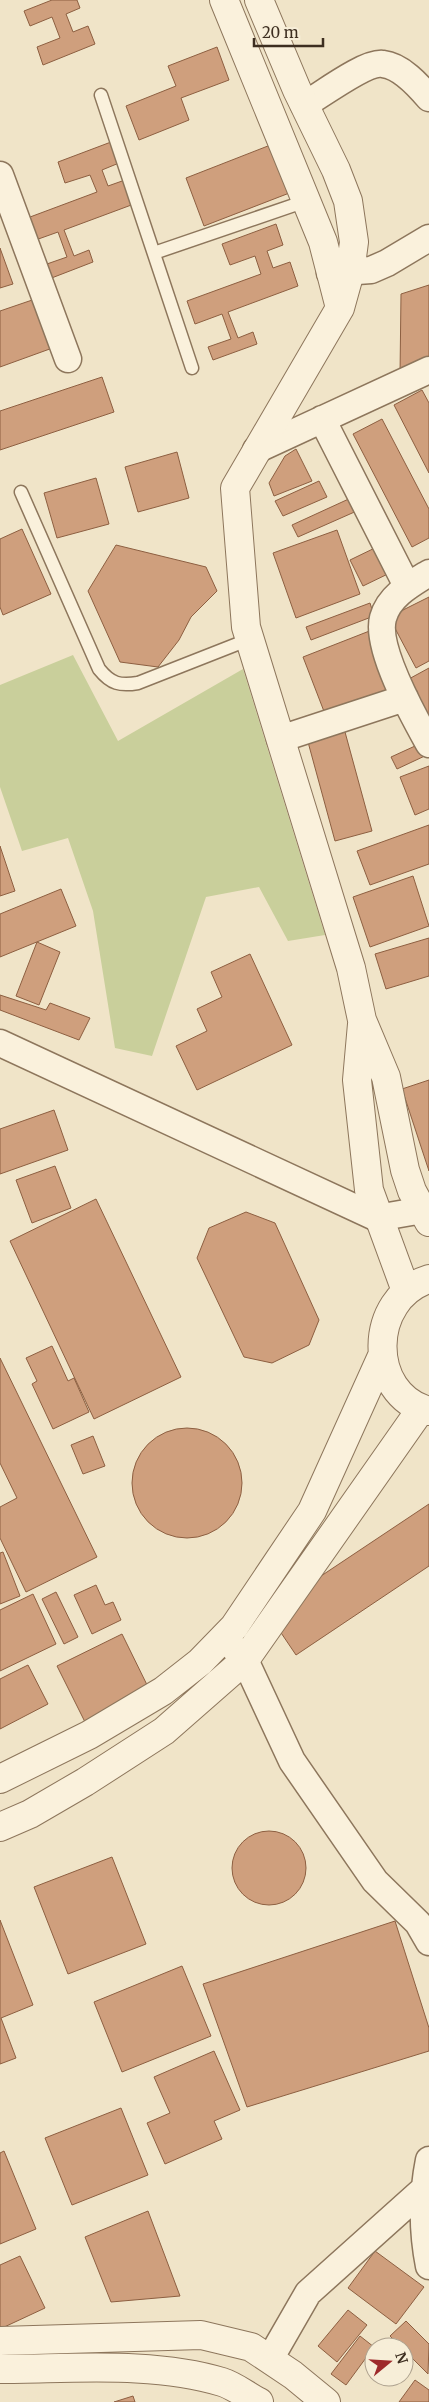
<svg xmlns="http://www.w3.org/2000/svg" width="429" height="2402" font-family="Merriweather,serif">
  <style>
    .green { fill: #c9cf9b }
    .building { fill: #cf9f7d; stroke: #8d5f41 }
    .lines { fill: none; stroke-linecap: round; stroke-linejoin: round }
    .service-casing { stroke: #8d765c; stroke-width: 15 }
    .minor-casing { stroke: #8d765c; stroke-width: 29 }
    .tertiary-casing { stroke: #8d765c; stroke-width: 30 }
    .service { stroke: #faf1dc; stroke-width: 12 }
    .minor { stroke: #faf1dc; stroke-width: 26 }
    .tertiary { stroke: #faf1dc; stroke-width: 28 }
  </style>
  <rect width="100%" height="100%" fill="#f0e4c8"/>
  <!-- green -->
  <path class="green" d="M 73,655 L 118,741 L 243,669 L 325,935 L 288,941 L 259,887 L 206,897 L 152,1056 L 115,1048 L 93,911 L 68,838 L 22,851 L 0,787 L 0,685 Z"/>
  <!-- building -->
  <path class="building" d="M 52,0 L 77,0 L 80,8 L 66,14 L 73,32 L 88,26 L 95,44 L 43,65 L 37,47 L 60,38 L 52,17 L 30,26 L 24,11 Z
    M 217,47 L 229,80 L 181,98 L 189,120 L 139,140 L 126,106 L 176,86 L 168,66 Z
    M 111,142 L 119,163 L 102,170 L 108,186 L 125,180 L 134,204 L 64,230 L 74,256 L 89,250 L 93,262 L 49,279 L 44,265 L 67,257 L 58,232 L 30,242 L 22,220 L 97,192 L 90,175 L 65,183 L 58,162 Z
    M 273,144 L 292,192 L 204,226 L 186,178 Z
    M 276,224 L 283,245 L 267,251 L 273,268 L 290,262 L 298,286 L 228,312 L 238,338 L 253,332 L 257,344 L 213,360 L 208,347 L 231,339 L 222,314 L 195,324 L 187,301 L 261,274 L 255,256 L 230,265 L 222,244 Z
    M 0,248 L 13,284 L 0,288 Z
    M 429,285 L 429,364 L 400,375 L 401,294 Z
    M 41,297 L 58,346 L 0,367 L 0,311 Z
    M 102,377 L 114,412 L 0,450 L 0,411 Z
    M 422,390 L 429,403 L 429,473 L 394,405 Z
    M 382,419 L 429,509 L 429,538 L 412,547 L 353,434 Z
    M 296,449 L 312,481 L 274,496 L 269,483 L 285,456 Z
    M 177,452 L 189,498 L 138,512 L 125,467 Z
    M 96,478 L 109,524 L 57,538 L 44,493 Z
    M 319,481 L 327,497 L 283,516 L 275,501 Z
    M 353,497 L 359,510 L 298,537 L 292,525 Z
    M 22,529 L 51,594 L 3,615 L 0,607 L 0,539 Z
    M 337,530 L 360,594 L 296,618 L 273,553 Z
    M 116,545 L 206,567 L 217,591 L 191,617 L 179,640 L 158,667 L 120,662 L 88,591 Z
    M 381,545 L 394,571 L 363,586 L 350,560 Z
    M 429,597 L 429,661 L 416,668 L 389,617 Z
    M 370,603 L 374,616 L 311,640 L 306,627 Z
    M 372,630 L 394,688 L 325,714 L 303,657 Z
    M 429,668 L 429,724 L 407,680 Z
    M 345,732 L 372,831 L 335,841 L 308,742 Z
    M 426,741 L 429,754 L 397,769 L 391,757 Z
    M 429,766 L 429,809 L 415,815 L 400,777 Z
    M 429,825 L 429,864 L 370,885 L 357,851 Z
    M 0,846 L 15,891 L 0,896 Z
    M 413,876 L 429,926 L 370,947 L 353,897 Z
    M 61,889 L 76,926 L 0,957 L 0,914 Z
    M 429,938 L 429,976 L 386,989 L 375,954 Z
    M 37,942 L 60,952 L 39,1005 L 16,996 Z
    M 250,954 L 292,1045 L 197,1090 L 176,1046 L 207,1031 L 197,1009 L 222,997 L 211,972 Z
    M 0,995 L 46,1010 L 50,1003 L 90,1018 L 79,1040 L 0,1010 Z
    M 429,1080 L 429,1171 L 402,1089 Z
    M 54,1110 L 68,1150 L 0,1174 L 0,1129 Z
    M 55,1166 L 71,1208 L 32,1223 L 16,1180 Z
    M 96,1199 L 181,1377 L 94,1419 L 10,1241 Z
    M 246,1212 L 275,1223 L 319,1320 L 309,1345 L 272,1363 L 244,1357 L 197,1258 L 209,1228 Z
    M 52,1346 L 68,1381 L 74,1378 L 89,1412 L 53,1429 L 32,1384 L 37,1381 L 26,1358 Z
    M 0,1358 L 97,1557 L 26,1592 L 0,1538 L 0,1507 L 17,1498 L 0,1463 Z
    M132 1483a55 55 0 1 1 110 0a55 55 0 1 1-110 0Z
    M 93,1436 L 105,1466 L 83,1474 L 71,1445 Z
    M 429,1504 L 429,1566 L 296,1655 L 267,1612 Z
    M 3,1552 L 20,1596 L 0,1604 L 0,1553 Z
    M 96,1585 L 105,1605 L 113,1602 L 121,1620 L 92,1634 L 74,1595 Z
    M 56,1592 L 78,1637 L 64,1644 L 42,1599 Z
    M 33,1594 L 56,1644 L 0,1671 L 0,1610 Z
    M 122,1634 L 152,1695 L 88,1728 L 57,1666 Z
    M 28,1665 L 48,1704 L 0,1729 L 0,1679 Z
    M232 1868a37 37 0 1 1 74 0a37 37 0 1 1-74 0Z
    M 112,1857 L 146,1944 L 68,1974 L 34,1887 Z
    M 0,1920 L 33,2005 L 1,2018 L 16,2058 L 0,2064 Z
    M 395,1921 L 429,2028 L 429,2051 L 247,2107 L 203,1984 Z
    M 182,1966 L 211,2036 L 122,2072 L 94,2002 Z
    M 214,2051 L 240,2110 L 214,2121 L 222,2139 L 165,2164 L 147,2123 L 170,2113 L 154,2077 Z
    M 121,2108 L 148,2175 L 72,2205 L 45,2138 Z
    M 4,2151 L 36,2229 L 0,2244 L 0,2153 Z
    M 148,2211 L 180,2296 L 111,2302 L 85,2237 Z
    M 375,2251 L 424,2287 L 396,2324 L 348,2288 Z
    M 20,2256 L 45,2308 L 0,2329 L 0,2265 Z
    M 348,2310 L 367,2325 L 337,2362 L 318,2346 Z
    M 406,2321 L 429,2344 L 428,2374 L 404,2350 L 404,2347 L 401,2347 L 390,2336 Z
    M 360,2336 L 374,2347 L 346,2385 L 331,2374 Z
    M 415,2380 L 429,2390 L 429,2402 L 399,2402 Z
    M 133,2396 L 135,2402 L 114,2402 Z"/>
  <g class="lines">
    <defs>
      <path id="service" d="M 101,95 L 192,368
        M 154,253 L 306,201
        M 21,492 L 99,669 C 111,684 120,686 138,683 L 250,639"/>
      <path id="minor" d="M 304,105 C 320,96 366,61 383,64 C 401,66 418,85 429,98
        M 0,175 L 68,359
        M 330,273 L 371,270 L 387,263 L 429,238
        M 322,419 L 407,586
        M 256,450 L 429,370
        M 429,573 C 411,584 389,596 383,618 C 375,648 414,717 429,744
        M 280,739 L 405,698
        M 0,1043 L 377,1218 L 423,1210
        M 224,1637 L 245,1660 L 292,1761 L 375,1881 L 418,1923 L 429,1942
        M 429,2160 C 422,2195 422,2230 429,2266
        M 270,2359 L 308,2293 L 423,2190"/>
      <path id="tertiary" d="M 224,0 L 323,242 L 340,308
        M 259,0 L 297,90 L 336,170 L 348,201 L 354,242 L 350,272 L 340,308 L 235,488 L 246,627 L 351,968 L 362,1020 L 386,1077 L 405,1170 L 412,1191 L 429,1222
        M 362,1024 L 357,1080 L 369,1190 L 406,1291
        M 429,1279 C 368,1298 366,1394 429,1411
        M 0,1779 L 89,1735 L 163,1691 L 200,1662 L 234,1627 L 312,1511 L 382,1356
        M 0,1827 L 30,1814 L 85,1782 L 164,1731 L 245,1660 L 421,1409
        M 0,2341 L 201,2335 L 251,2347 L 293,2375 L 326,2402
        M 0,2369 C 71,2369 154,2361 222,2382 C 235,2386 247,2396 259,2402"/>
    </defs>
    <!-- service casing -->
    <use href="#service" class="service-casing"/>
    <!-- minor casing -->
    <use href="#minor" class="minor-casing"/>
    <!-- tertiary casing -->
    <use href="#tertiary" class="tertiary-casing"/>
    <!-- service -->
    <use href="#service" class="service"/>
    <!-- minor -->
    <use href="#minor" class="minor"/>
    <!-- tertiary -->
    <use href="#tertiary" class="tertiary"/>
  </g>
  <!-- north arrow -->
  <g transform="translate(389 2362) rotate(72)"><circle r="24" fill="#f7eed8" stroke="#ada18e"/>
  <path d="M0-4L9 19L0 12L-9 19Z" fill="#9e2a2b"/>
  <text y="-8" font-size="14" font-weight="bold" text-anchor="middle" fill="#3d2e20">N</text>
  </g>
  <!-- scale -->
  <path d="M254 38v8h69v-8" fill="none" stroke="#3d2e20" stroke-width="2.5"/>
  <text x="262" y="38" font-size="15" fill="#3d2e20" stroke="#f7eed8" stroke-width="4" paint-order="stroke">20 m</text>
</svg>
